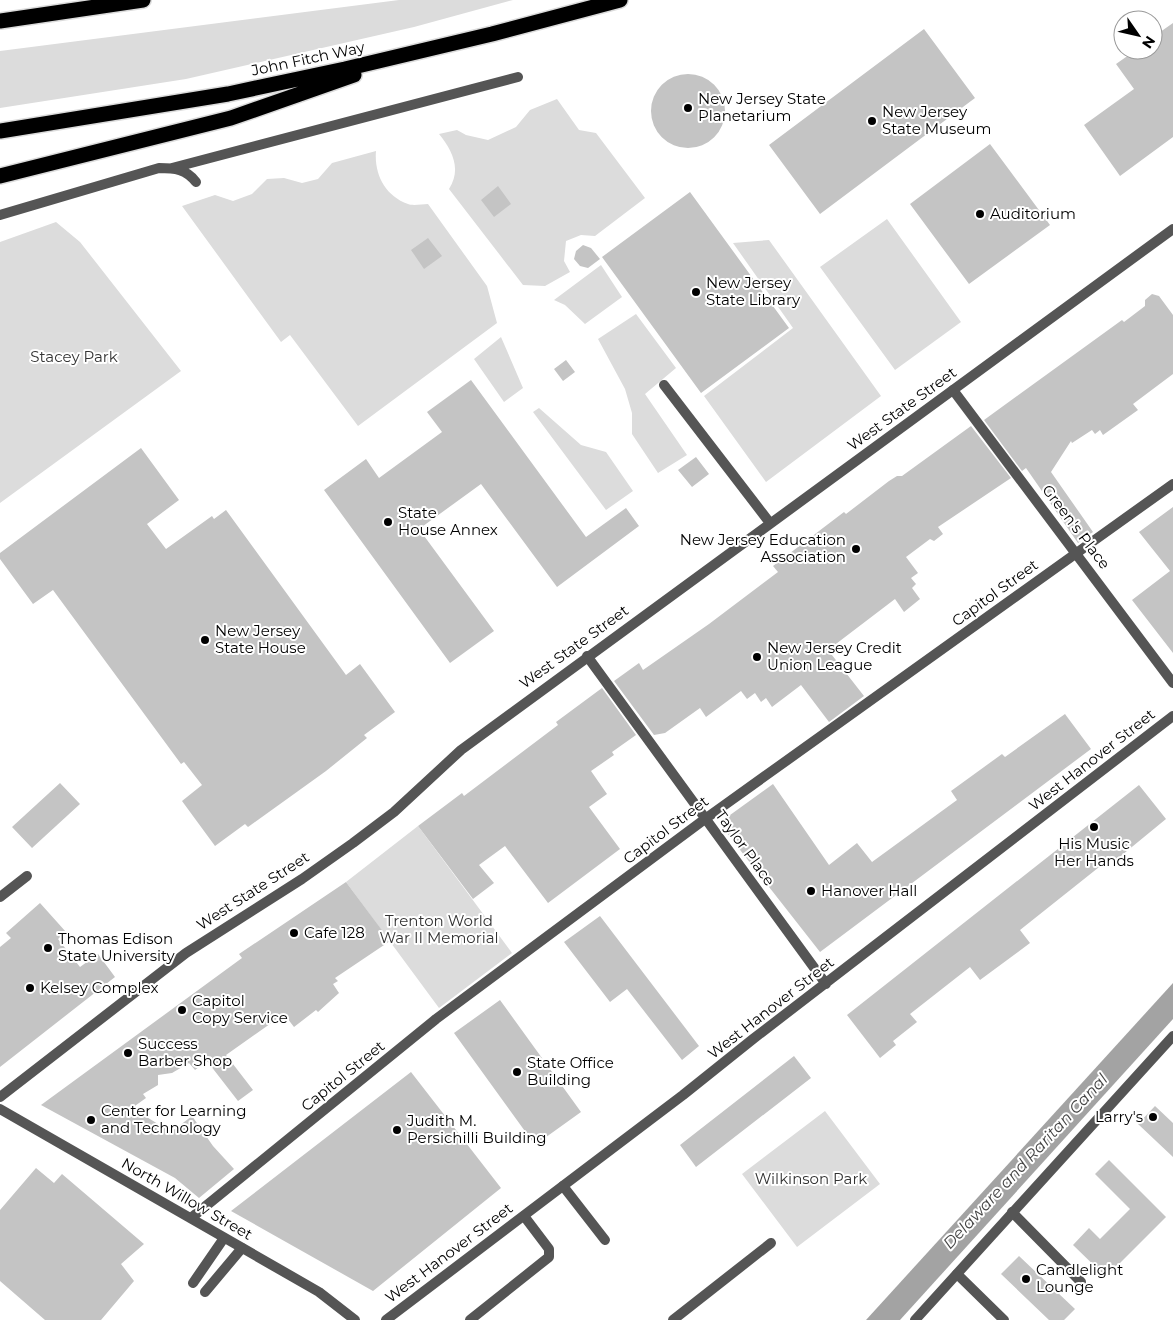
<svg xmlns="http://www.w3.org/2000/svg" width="1173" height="1320" font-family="Montserrat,sans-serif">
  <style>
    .green { fill: #dcdcdc }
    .water { fill: #a3a3a3 }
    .building { fill: #c4c4c4 }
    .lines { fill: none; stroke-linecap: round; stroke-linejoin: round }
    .motorway-casing { stroke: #dbdbdb; stroke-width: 18 }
    .service { stroke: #555; stroke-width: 10 }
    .minor { stroke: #555; stroke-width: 10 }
    .tertiary { stroke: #555; stroke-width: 10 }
    .motorway { stroke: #000; stroke-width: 15 }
    .poi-dot { fill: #000; stroke: #fff; stroke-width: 2 }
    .labels { text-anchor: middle; stroke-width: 4; stroke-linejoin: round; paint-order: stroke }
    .street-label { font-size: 15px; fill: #000; stroke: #fff }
    .poi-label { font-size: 15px; fill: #000; stroke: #fff; text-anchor: start }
    .park-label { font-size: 15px; fill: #333; stroke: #fff }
    .water-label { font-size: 16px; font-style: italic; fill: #444; stroke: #fff }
  </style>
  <rect width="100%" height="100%" fill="#fff"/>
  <!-- green -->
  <path class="green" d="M 399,0 L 513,0 L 414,27 L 186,79 L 0,108 L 0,51 Z
    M 557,99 L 579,130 L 596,133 L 645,198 L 595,236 L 581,235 L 566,241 L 564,261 L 570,272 L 545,286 L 523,285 L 449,189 C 462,169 452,150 439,134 L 457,130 L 466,135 L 488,140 L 516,127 L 530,110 Z
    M 376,151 C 374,174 385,196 408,204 C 413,206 422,204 428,204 L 487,286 L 497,323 L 358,426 L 290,335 L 281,342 L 182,206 L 215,195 L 233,201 L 252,194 L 267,179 L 284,178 L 302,183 L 318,179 L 332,163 Z
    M 887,219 L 961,322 L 895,370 L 820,267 Z
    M 56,222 L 80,242 L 181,371 L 0,503 L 0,242 Z
    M 769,240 L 881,396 L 766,482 L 704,396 L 793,328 L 733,243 Z
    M 601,265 L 622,297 L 585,324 L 565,305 L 554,300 Z
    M 636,314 L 676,368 L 645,394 L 687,455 L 658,473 L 632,434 L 632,413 L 625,389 L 598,339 Z
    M 501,337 L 523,388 L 504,402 L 474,359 Z
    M 539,408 L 581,445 L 606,452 L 633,491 L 606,510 L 533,412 Z
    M 418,826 L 512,953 L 439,1008 L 346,882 Z
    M 825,1111 L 880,1184 L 797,1247 L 742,1174 Z"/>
  <!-- water -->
  <path class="water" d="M 1173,983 L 1173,1019 L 900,1320 L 866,1320 Z"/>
  <!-- building -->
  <path class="building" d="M 1173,23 L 1173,137 L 1120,176 L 1084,125 L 1134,89 L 1116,64 L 1136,50 L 1153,50 L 1153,37 Z
    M 924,29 L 975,98 L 820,214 L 769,145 Z
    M651 111a37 37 0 1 1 74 0a37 37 0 1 1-74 0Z
    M 990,144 L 1050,225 L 969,284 L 910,204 Z
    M 498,186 L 511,204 L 494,217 L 481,200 Z
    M 690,192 L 789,328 L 701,393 L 602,257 Z
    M 428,238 L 442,256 L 424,269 L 411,250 Z
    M 583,245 L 591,248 L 600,259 L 588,268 L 580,266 L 574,259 L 576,251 Z
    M 1152,294 L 1159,296 L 1173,315 L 1173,374 L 1133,404 L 1138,410 L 1103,435 L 1100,430 L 1095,434 L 1092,430 L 1072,443 L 1071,441 L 1051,472 L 1093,532 L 1078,543 L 1026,468 L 1022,471 L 984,420 L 1122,320 L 1124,322 L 1145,306 L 1145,300 Z
    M 566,360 L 575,372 L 563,381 L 554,369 Z
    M 471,380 L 586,537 L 626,508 L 639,526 L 557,587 L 481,484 L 419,529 L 494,631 L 450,663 L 324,490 L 366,459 L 379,478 L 442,432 L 427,412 Z
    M 971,426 L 1011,478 L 938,527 L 943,534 L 934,541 L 930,539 L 906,557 L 918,573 L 911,578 L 916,584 L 912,588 L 920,599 L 904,612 L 895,599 L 828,650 L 864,696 L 829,722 L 801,685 L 772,707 L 766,698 L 761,702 L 755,693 L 747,699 L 741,691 L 706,717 L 700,708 L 665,733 L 654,735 L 614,681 L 639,663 L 643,670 L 709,624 L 778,572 L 773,566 L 844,512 L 846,514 L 889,481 L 897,476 L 902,476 Z
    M 141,448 L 179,500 L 147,524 L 166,549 L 212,516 L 214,519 L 226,510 L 346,675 L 360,664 L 395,712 L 364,735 L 367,738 L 326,771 L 248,827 L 245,824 L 215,846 L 182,801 L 202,785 L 184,762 L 181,764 L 53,590 L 33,604 L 0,559 L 0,553 Z
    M 696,457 L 709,474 L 692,487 L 678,470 Z
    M 1173,507 L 1173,653 L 1132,600 L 1170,571 L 1139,532 Z
    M 602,688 L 636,735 L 612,752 L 614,755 L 591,771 L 607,794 L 589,807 L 620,849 L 548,903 L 505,846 L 479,865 L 494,883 L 473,899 L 418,826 L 462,793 L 464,796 L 558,725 L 556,722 Z
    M 1065,714 L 1091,749 L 820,952 L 719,823 L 773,784 L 829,865 L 857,843 L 872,862 L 957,800 L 951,791 L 1002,754 L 1005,757 Z
    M 60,783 L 80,804 L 32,848 L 12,827 Z
    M 1139,785 L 1166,819 L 1116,860 L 1113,856 L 1020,930 L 1030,943 L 1018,952 L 980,980 L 970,967 L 910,1014 L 917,1022 L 893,1041 L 896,1045 L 880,1058 L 847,1015 Z
    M 346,882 L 390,941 L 335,978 L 338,981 L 333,984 L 339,993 L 318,1012 L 316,1010 L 294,1027 L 284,1014 L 226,1055 L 253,1090 L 238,1101 L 207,1061 L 195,1070 L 189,1063 L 172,1073 L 158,1075 L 158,1085 L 143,1094 L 146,1098 L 132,1108 L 171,1132 L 192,1116 L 213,1146 L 234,1169 L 199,1198 L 175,1178 L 41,1105 L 242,958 L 239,954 Z
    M 40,903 L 66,932 L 58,939 L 80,967 L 98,954 L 115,977 L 0,1067 L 0,947 L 11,938 L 6,933 Z
    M 600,916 L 699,1046 L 682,1060 L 627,989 L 610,1002 L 564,942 Z
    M 500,1000 L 581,1112 L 535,1145 L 454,1033 Z
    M 794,1056 L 811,1078 L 696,1167 L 680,1145 Z
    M 411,1072 L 501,1188 L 373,1291 L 231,1211 Z
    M 1155,1106 L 1173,1123 L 1173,1157 L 1138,1124 Z
    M 1109,1160 L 1166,1217 L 1106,1277 L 1073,1245 L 1089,1228 L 1100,1239 L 1130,1209 L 1095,1174 Z
    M 36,1168 L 54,1183 L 62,1174 L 144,1244 L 121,1264 L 134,1281 L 101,1320 L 45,1320 L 0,1281 L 0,1210 Z
    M 1019,1256 L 1075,1309 L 1064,1320 L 1049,1320 L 1001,1274 Z"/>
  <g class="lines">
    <defs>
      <path id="motorway" d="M 0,21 L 143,0
        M 0,131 L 228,94 L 345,69 L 492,34 L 620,0
        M 0,176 L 231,118 L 354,75"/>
    </defs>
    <!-- motorway casing -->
    <use href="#motorway" class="motorway-casing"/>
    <!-- service -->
    <path class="service" d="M 172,168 L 518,77
      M 0,215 L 159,168 C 175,168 186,169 196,182
      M 664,385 L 770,523
      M 0,897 L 27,876
      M 563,1186 L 605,1240
      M 1012,1212 L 1081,1282
      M 957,1274 L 1004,1320
      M 193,1283 L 224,1238
      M 205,1292 L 242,1248
      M 470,1320 L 549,1257 L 549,1249 L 524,1216"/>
    <!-- minor -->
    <path class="minor" d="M 953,390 L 1173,683
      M 587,656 L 826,984
      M 0,1109 L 319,1292 L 355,1320
      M 191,1218 L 436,1019 L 705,819 L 1173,484
      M 386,1320 L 683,1095 L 753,1039 L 1173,716
      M 673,1320 L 771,1243
      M 915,1320 L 1173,1036"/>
    <!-- tertiary -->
    <path class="tertiary" d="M 0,1097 L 186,953 L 302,879 L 353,843 L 394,812 L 461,750 L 1173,229"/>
    <!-- motorway -->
    <use href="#motorway" class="motorway"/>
  </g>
  <!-- markers -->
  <g class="poi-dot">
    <circle cx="688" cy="108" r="5"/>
    <circle cx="872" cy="121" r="5"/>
    <circle cx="980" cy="214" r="5"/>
    <circle cx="696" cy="292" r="5"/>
    <circle cx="388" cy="522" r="5"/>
    <circle cx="856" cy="549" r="5"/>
    <circle cx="205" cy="640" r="5"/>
    <circle cx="757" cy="657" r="5"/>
    <circle cx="1094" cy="827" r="5"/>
    <circle cx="811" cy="891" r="5"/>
    <circle cx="294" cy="933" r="5"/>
    <circle cx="48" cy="948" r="5"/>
    <circle cx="30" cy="988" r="5"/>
    <circle cx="182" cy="1010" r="5"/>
    <circle cx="128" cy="1053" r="5"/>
    <circle cx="517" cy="1072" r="5"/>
    <circle cx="1153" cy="1117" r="5"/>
    <circle cx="91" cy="1120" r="5"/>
    <circle cx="397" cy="1130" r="5"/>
    <circle cx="1026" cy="1279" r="5"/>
  </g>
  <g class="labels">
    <!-- street labels -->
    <g class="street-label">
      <text transform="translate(308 59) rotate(-12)" y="5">John Fitch Way</text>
      <text transform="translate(902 409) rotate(-36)" y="5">West State Street</text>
      <text transform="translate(1076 527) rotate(53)" y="5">Green's Place</text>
      <text transform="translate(995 593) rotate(-36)" y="5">Capitol Street</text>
      <text transform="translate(574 647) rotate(-36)" y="5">West State Street</text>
      <text transform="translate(1092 760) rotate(-38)" y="5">West Hanover Street</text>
      <text transform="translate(666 830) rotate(-37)" y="5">Capitol Street</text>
      <text transform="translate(745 848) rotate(54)" y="5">Taylor Place</text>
      <text transform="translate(253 891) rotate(-33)" y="5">West State Street</text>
      <text transform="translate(771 1008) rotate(-38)" y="5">West Hanover Street</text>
      <text transform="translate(343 1076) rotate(-39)" y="5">Capitol Street</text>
      <text transform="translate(187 1199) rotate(30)" y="5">North Willow Street</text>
      <text transform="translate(449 1253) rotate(-37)" y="5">West Hanover Street</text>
    </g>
    <!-- poi labels -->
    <g class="poi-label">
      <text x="698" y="104">New Jersey State<tspan x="698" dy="17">Planetarium</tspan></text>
      <text x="882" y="117">New Jersey<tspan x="882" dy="17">State Museum</tspan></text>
      <text x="990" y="219">Auditorium</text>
      <text x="706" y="288">New Jersey<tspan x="706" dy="17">State Library</tspan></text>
      <text x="398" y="518">State<tspan x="398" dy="17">House Annex</tspan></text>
      <text x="846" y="545" text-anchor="end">New Jersey Education<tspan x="846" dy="17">Association</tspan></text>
      <text x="215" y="636">New Jersey<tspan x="215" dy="17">State House</tspan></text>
      <text x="767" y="653">New Jersey Credit<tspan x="767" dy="17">Union League</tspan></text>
      <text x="1094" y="849" text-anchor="middle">His Music<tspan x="1094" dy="17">Her Hands</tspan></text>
      <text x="821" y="896">Hanover Hall</text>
      <text x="304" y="938">Cafe 128</text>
      <text x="58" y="944">Thomas Edison<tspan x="58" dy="17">State University</tspan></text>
      <text x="40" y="993">Kelsey Complex</text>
      <text x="192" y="1006">Capitol<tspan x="192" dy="17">Copy Service</tspan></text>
      <text x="138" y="1049">Success<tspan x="138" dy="17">Barber Shop</tspan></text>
      <text x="527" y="1068">State Office<tspan x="527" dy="17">Building</tspan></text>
      <text x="101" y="1116">Center for Learning<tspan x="101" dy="17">and Technology</tspan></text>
      <text x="1143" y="1122" text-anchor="end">Larry's</text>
      <text x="407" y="1126">Judith M.<tspan x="407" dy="17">Persichilli Building</tspan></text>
      <text x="1036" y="1275">Candlelight<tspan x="1036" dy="17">Lounge</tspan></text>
    </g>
    <!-- park labels -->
    <g class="park-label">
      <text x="74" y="362">Stacey Park</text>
      <text x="439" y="926">Trenton World<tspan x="439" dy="17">War II Memorial</tspan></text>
      <text x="811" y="1184">Wilkinson Park</text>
    </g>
    <!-- water labels -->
    <g class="water-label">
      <text transform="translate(1025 1161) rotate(-47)" y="6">Delaware and Raritan Canal</text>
    </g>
  </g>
  <!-- north arrow -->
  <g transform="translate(1138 35) rotate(124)"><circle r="24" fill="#ffffff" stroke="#999999"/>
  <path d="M0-4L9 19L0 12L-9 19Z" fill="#000000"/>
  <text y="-8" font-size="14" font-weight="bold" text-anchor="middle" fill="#000000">N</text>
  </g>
</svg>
